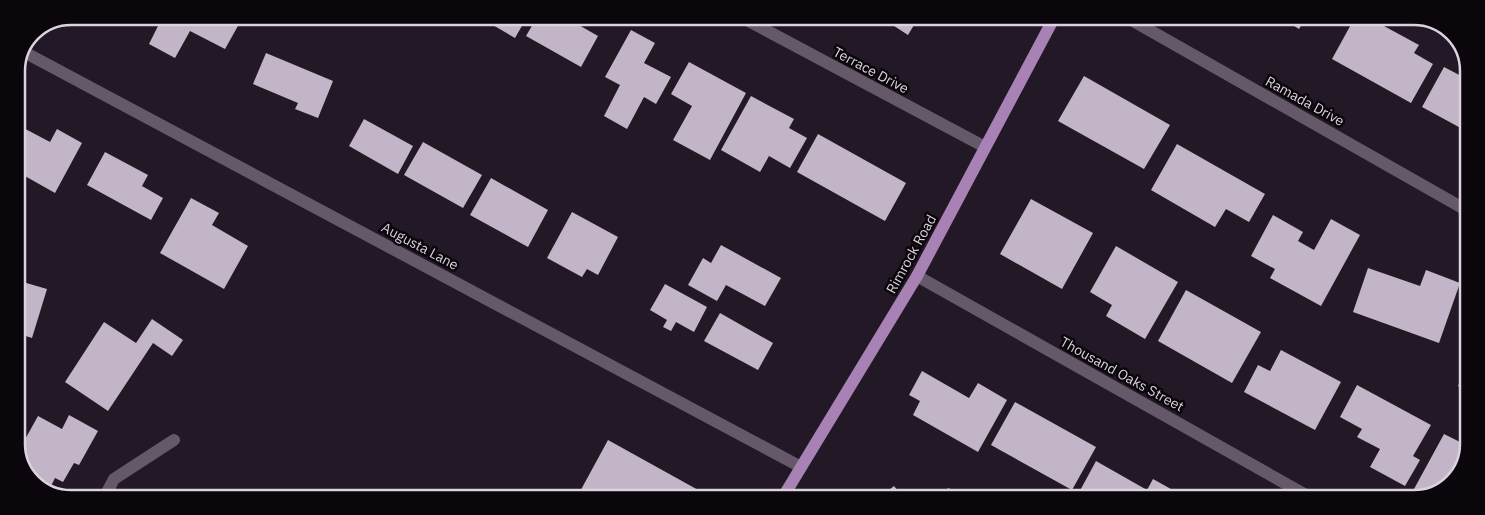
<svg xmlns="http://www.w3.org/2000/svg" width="1485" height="515" font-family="'IBM Plex Sans',sans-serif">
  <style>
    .building { fill: #c2b5c7 }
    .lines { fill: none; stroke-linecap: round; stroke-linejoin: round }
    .minor { stroke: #655969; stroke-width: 12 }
    .major { stroke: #a881b5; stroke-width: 12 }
    .labels { text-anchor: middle; stroke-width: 5; stroke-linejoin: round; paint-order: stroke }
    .street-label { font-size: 14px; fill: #dbd4de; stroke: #0a060b }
    .rim { fill: none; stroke: #dbd4de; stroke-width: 2.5 }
  </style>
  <rect width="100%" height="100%" fill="#231926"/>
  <!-- building -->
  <path class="building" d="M 163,16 L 243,17 L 225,49 L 190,31 L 175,58 L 149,44 Z
    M 479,17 L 527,17 L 515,38 Z
    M 537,17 L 572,17 L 570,20 L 598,36 L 581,67 L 526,36 Z
    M 891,18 L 913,18 L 917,20 L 908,35 L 888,22 Z
    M 1283,19 L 1305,19 L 1299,29 Z
    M 1354,19 L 1371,19 L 1419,45 L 1414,53 L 1433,64 L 1411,103 L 1332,59 Z
    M 631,30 L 655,43 L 644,63 L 671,77 L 656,104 L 644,97 L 627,129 L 604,116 L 620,85 L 605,77 Z
    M 266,53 L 333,81 L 318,118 L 295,109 L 298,103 L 253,84 Z
    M 689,62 L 746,93 L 710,160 L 673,140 L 692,106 L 671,94 Z
    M 1444,67 L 1469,80 L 1468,132 L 1422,107 Z
    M 1084,76 L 1170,125 L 1144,169 L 1058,121 Z
    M 751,96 L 794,119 L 789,128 L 807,138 L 790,168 L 769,156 L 760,172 L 721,150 Z
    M 364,119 L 413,146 L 398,174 L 349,146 Z
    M 16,124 L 50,142 L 57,129 L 82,143 L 55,193 L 16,171 Z
    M 818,134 L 906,183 L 885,221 L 797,172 Z
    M 423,142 L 482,175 L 463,208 L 404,175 Z
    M 1177,144 L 1265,194 L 1249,222 L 1226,209 L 1215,227 L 1151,190 Z
    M 105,152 L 148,175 L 142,186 L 163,198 L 151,220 L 87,185 Z
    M 491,178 L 548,210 L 528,247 L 470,215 Z
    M 191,198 L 219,213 L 212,225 L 248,246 L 224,289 L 160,253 Z
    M 1031,199 L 1093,233 L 1062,289 L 1000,254 Z
    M 572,212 L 618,237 L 598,275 L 587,269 L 582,277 L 547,258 Z
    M 1273,215 L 1303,232 L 1298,241 L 1314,250 L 1331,219 L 1360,235 L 1321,306 L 1270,278 L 1275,269 L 1251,256 Z
    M 721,245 L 781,278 L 765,306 L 726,285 L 717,301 L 688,285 L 703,258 L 711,263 Z
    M 1116,246 L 1178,282 L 1145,339 L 1106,316 L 1112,305 L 1090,292 Z
    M 1368,268 L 1420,286 L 1426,270 L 1460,283 L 1439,343 L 1353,312 Z
    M 16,280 L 47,289 L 32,338 L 16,333 Z
    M 665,284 L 707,307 L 694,332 L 676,322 L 671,331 L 663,327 L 667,320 L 650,310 Z
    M 1186,290 L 1261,332 L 1232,383 L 1158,341 Z
    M 720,313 L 773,343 L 758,370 L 704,341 Z
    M 152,319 L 183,340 L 172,356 L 153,343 L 108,411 L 65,382 L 104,322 L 136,343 Z
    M 1281,350 L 1341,382 L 1315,430 L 1244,392 L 1258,365 L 1270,371 Z
    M 1467,369 L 1466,382 L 1466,390 L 1458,386 Z
    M 922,371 L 969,398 L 978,383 L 1007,400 L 978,452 L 913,415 L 920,401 L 909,395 Z
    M 1357,385 L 1431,425 L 1413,456 L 1420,460 L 1405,486 L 1370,467 L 1380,449 L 1357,437 L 1362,429 L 1340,417 Z
    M 1015,402 L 1096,447 L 1072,490 L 991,445 Z
    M 69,415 L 98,431 L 79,465 L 74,463 L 63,482 L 55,478 L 48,492 L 28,477 L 18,452 L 38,416 L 62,429 Z
    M 1444,434 L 1466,445 L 1466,461 L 1447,488 L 1425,495 L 1414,489 Z
    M 608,440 L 700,491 L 697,497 L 577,497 Z
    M 1096,461 L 1147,490 L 1153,479 L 1187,498 L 1076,498 Z
    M 894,486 L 904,498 L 879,498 Z
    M 948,488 L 971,498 L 944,498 Z"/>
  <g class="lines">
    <!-- minor -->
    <path class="minor" d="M 743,18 L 985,147
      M 1128,18 L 1468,211
      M 24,52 L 801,467
      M 917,276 L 1313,499
      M 105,496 L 114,479 L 174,440"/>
    <!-- major -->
    <path class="major" d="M 783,497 L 917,276 L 1054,18"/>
  </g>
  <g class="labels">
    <!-- street labels -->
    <g class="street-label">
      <text transform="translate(871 70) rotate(28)" y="5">Terrace Drive</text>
      <text transform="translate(1305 101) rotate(29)" y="5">Ramada Drive</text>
      <text transform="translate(420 246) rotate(28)" y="5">Augusta Lane</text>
      <text transform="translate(911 254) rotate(-61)" y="5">Rimrock Road</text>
      <text transform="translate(1122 374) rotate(29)" y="5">Thousand Oaks Street</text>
    </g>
  </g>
  <!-- crop -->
  <path d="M0 0H1485V515H0ZM71 25H1414A46 46 0 0 1 1460 71V444A46 46 0 0 1 1414 490H71A46 46 0 0 1 25 444V71A46 46 0 0 1 71 25Z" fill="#0a060b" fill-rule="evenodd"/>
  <path class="rim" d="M71 25H1414A46 46 0 0 1 1460 71V444A46 46 0 0 1 1414 490H71A46 46 0 0 1 25 444V71A46 46 0 0 1 71 25Z"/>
</svg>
